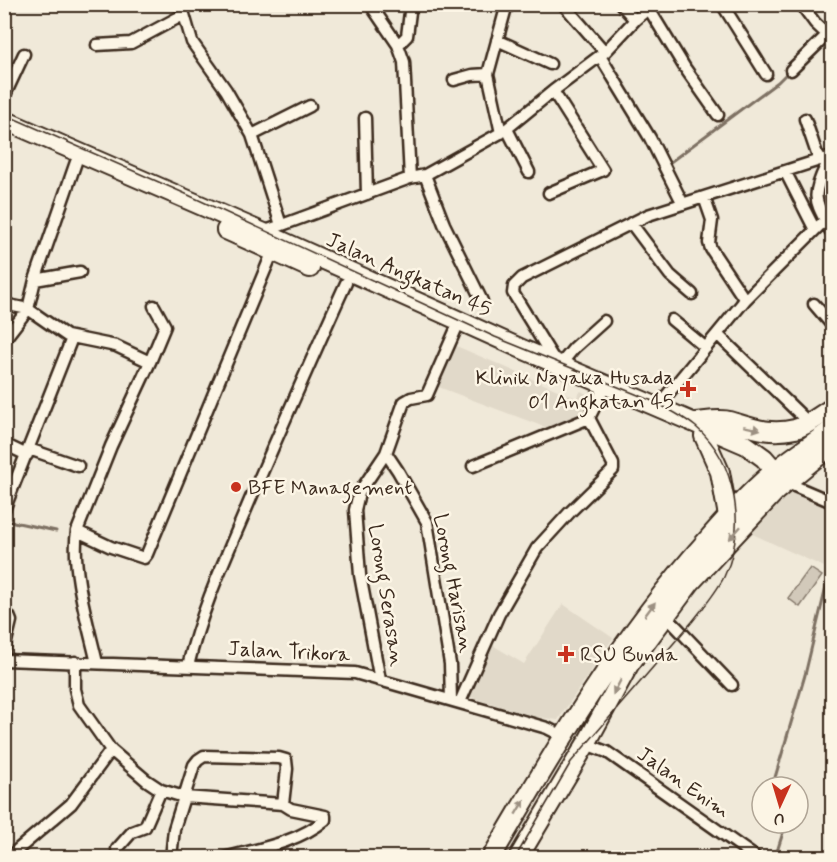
<svg xmlns="http://www.w3.org/2000/svg" width="837" height="862" font-family="Mynerve,sans-serif">
  <style>
    .built { fill: #e1d9c9 }
    .grass { fill: #d2c9ba; stroke: #867a6c; stroke-width: 1.5 }
    .lines { fill: none; stroke-linecap: round; stroke-linejoin: round }
    .stream { stroke: #7e7163; stroke-width: 3 }
    .minor-casing { stroke: #3b2a1e; stroke-width: 15 }
    .primary-casing { stroke: #3b2a1e; stroke-width: 22 }
    .trunk-casing { stroke: #3b2a1e; stroke-width: 22 }
    .minor { stroke: #fcf5e5; stroke-width: 10 }
    .primary { stroke: #fcf5e5; stroke-width: 18 }
    .trunk { stroke: #fcf5e5; stroke-width: 18 }
    .tram { stroke: #3b2a1e; stroke-width: 1.5 }
    .oneway { fill: #9c9082 }
    .poi-dot { fill: #c8321e; stroke: #fcf5e5; stroke-width: 2 }
    .labels { text-anchor: middle; stroke-width: 5; stroke-linejoin: round; paint-order: stroke }
    .street-label { font-size: 21px; fill: #3b2a1e; stroke: #fcf5e5 }
    .poi-label { font-size: 21px; fill: #3b2a1e; stroke: #fcf5e5; text-anchor: start }
  </style>
  <rect width="100%" height="100%" fill="#f0e9d9"/>
  <filter id="ink" filterUnits="userSpaceOnUse"><feTurbulence type="fractalNoise" baseFrequency=".0167" numOctaves="2"/><feDisplacementMap in="SourceGraphic" scale="12" xChannelSelector="R" yChannelSelector="G"/><feConvolveMatrix kernelMatrix="1 2 1 2 8 2 1 2 1" color-interpolation-filters="sRGB"/></filter>
  <g filter="url(#ink)">
    <!-- built -->
    <path class="built" d="M 454,345 L 576,398 L 581,391 L 590,396 L 582,413 L 547,428 L 436,386 Z
      M 788,488 L 832,506 L 832,529 L 824,567 L 746,531 Z
      M 563,604 L 613,638 L 558,720 L 537,717 L 466,696 L 489,643 L 524,664 Z"/>
    <!-- grass -->
    <path class="grass" d="M 810,568 L 822,576 L 800,607 L 788,598 Z"/>
    <g class="lines">
      <!-- stream -->
      <path class="stream" d="M 826,31 L 832,25
        M 669,163 L 778,82 L 789,71
        M 4,520 L 56,531
        M 778,787 L 774,781 L 805,675 L 832,562
        M 775,858 L 786,823"/>
      <defs>
        <path id="minor" d="M 181,4 L 192,42 L 226,90 L 252,135 L 281,225
          M 370,4 L 398,45 L 404,62 L 410,178
          M 563,4 L 605,52
          M 621,4 L 635,20
          M 722,4 L 766,74
          M 801,4 L 815,23 L 832,39
          M 649,9 L 685,68 L 718,115
          M 497,40 L 550,64
          M 97,45 L 131,43 L 183,15
          M 398,45 L 407,36 L 411,4
          M 600,56 L 650,138 L 683,204
          M 791,70 L 827,35
          M 454,80 L 472,75 L 488,74
          M 4,97 L 24,54
          M 365,118 L 367,194
          M 805,119 L 819,160
          M 507,129 L 529,172
          M 501,133 L 488,74 L 507,4
          M 252,135 L 310,106
          M 832,164 L 826,166 C 809,200 817,202 832,234
          M 785,171 L 815,230
          M 425,175 L 444,224 L 482,301
          M 549,193 L 603,170 L 553,91
          M 704,197 L 712,220 L 709,243 L 711,249 L 745,300
          M 631,223 L 670,275 L 692,294
          M 263,232 L 410,178 L 425,175 L 504,131 L 553,91 L 605,52 L 635,20 L 654,4
          M 35,280 L 80,272
          M 4,304 L 28,309 L 67,336 L 116,346 L 150,362 L 111,446 L 77,531 L 111,547 L 144,558 L 147,554 L 273,251
          M 814,304 L 832,325
          M 672,320 L 706,348
          M 717,334 L 809,423
          M 4,340 L 28,309 L 35,280 L 76,162
          M 150,362 L 165,326 L 154,306
          M 556,363 L 513,293 L 514,286 L 522,278 L 648,215 L 832,156
          M 560,365 L 574,348 L 604,321
          M 658,406 L 745,300 L 825,220
          M 4,444 L 27,455
          M 29,449 L 78,466
          M 473,466 L 589,418
          M 785,482 L 832,502
          M 4,510 L 72,338
          M 77,531 C 71,569 88,624 97,663
          M 4,614 L 9,616 L 11,621 L 4,650
          M 666,616 L 732,685
          M 4,660 L 355,673 L 547,728 L 563,736
          M 75,662 L 75,689 L 79,705 L 111,750 L 146,780 L 161,790 L 184,797 L 283,804 L 291,809 L 325,816 L 325,820 C 297,843 258,849 224,858
          M 188,666 C 202,607 227,555 250,500 C 282,427 313,355 346,283
          M 380,680 L 360,575 L 355,510 L 359,493 L 386,453
          M 451,700 L 450,664 L 427,522 L 398,471 L 386,453 L 404,402 L 411,398 L 427,395 L 456,329
          M 460,702 L 499,614 L 537,548 L 570,512 L 613,470 L 613,464 L 589,418 L 602,392
          M 586,744 L 607,752 L 757,858
          M 117,849 L 132,832 L 145,827 L 161,790
          M 16,851 L 71,804 L 111,750
          M 171,858 L 174,829 L 194,765 L 198,760 L 204,756 L 279,758 L 286,760 L 287,769 L 283,804"/>
        <path id="primary" d="M 4,120 L 262,232 L 522,349 L 746,445 L 764,458 L 784,481
          M 226,230 L 310,268
          M 697,422 C 707,421 720,418 730,421 C 753,428 770,435 795,429 C 809,425 820,415 832,408
          M 704,436 L 720,472 L 728,516"/>
        <path id="trunk" d="M 491,858 C 556,747 621,636 706,541 C 725,519 745,497 766,478 C 787,460 811,445 832,429
          M 518,858 L 586,744 L 629,665 L 691,582 L 776,491 L 832,445"/>
      </defs>
      <!-- minor casing -->
      <use href="#minor" class="minor-casing"/>
      <!-- primary casing -->
      <use href="#primary" class="primary-casing"/>
      <!-- trunk casing -->
      <use href="#trunk" class="trunk-casing"/>
      <!-- minor -->
      <use href="#minor" class="minor"/>
      <!-- primary -->
      <use href="#primary" class="primary"/>
      <!-- trunk -->
      <use href="#trunk" class="trunk"/>
      <!-- tram -->
      <path class="tram" d="M 4,114 L 186,194 L 495,337 L 648,399 C 665,407 681,415 696,427 C 737,462 747,529 724,577 C 716,593 703,608 692,622 L 571,762 L 515,858"/>
    </g>
    <!-- one-way arrows -->
    <defs><path id="oneway-solid" d="M-6-.8H1V-3.2L6.5 0L1 3.2V.8H-6Z" transform="scale(1.5)"/></defs>
    <g class="oneway">
      <use href="#oneway-solid" transform="translate(752 428) rotate(12)"/>
      <use href="#oneway-solid" transform="translate(735 533) rotate(132)"/>
      <use href="#oneway-solid" transform="translate(650 609) rotate(-53)"/>
      <use href="#oneway-solid" transform="translate(617 687) rotate(118)"/>
      <use href="#oneway-solid" transform="translate(520 807) rotate(-59)"/>
    </g>
  </g>
  <!-- markers -->
  <g class="poi-dot">
    <path d="M685 380h6v6h6v6h-6v6h-6v-6h-6v-6h6z"/>
    <circle cx="236" cy="487" r="6"/>
    <path d="M563 645h6v6h6v6h-6v6h-6v-6h-6v-6h6z"/>
  </g>
  <g class="labels">
    <!-- street labels -->
    <g class="street-label">
      <text transform="translate(409 274) rotate(24)" y="7">Jalan Angkatan 45</text>
      <text transform="translate(454 583) rotate(79)" y="7">Lorong Harisan</text>
      <text transform="translate(387 595) rotate(81)" y="7">Lorong Serasan</text>
      <text transform="translate(289 651) rotate(3)" y="7">Jalan Trikora</text>
      <text transform="translate(684 782) rotate(35)" y="7">Jalan Enim</text>
    </g>
    <!-- poi labels -->
    <g class="poi-label">
      <text x="674" y="384" text-anchor="end">Klinik Nayaka Husada<tspan x="674" dy="24">01 Angkatan 45</tspan></text>
      <text x="248" y="494">BFE Management</text>
      <text x="580" y="661">RSU Bunda</text>
    </g>
  </g>
  <!-- margin -->
  <rect width="837" height="862" fill="none" stroke="#fcf5e5" stroke-width="24"/>
  <rect x="12" y="12" width="813" height="838" fill="none" stroke="#3b2a1e" stroke-width="2" filter="url(#ink)"/>
  <!-- north arrow -->
  <g transform="translate(780 805) rotate(184)"><circle r="28" fill="#fcf5e5" stroke="#afa495" stroke-width="1.5"/>
  <path d="M0-4.5L10 22L0 15L-10 22Z" fill="#c8321e"/>
  <text y="-9" font-size="16" font-weight="bold" text-anchor="middle" fill="#3b2a1e">U</text>
  </g>
</svg>
